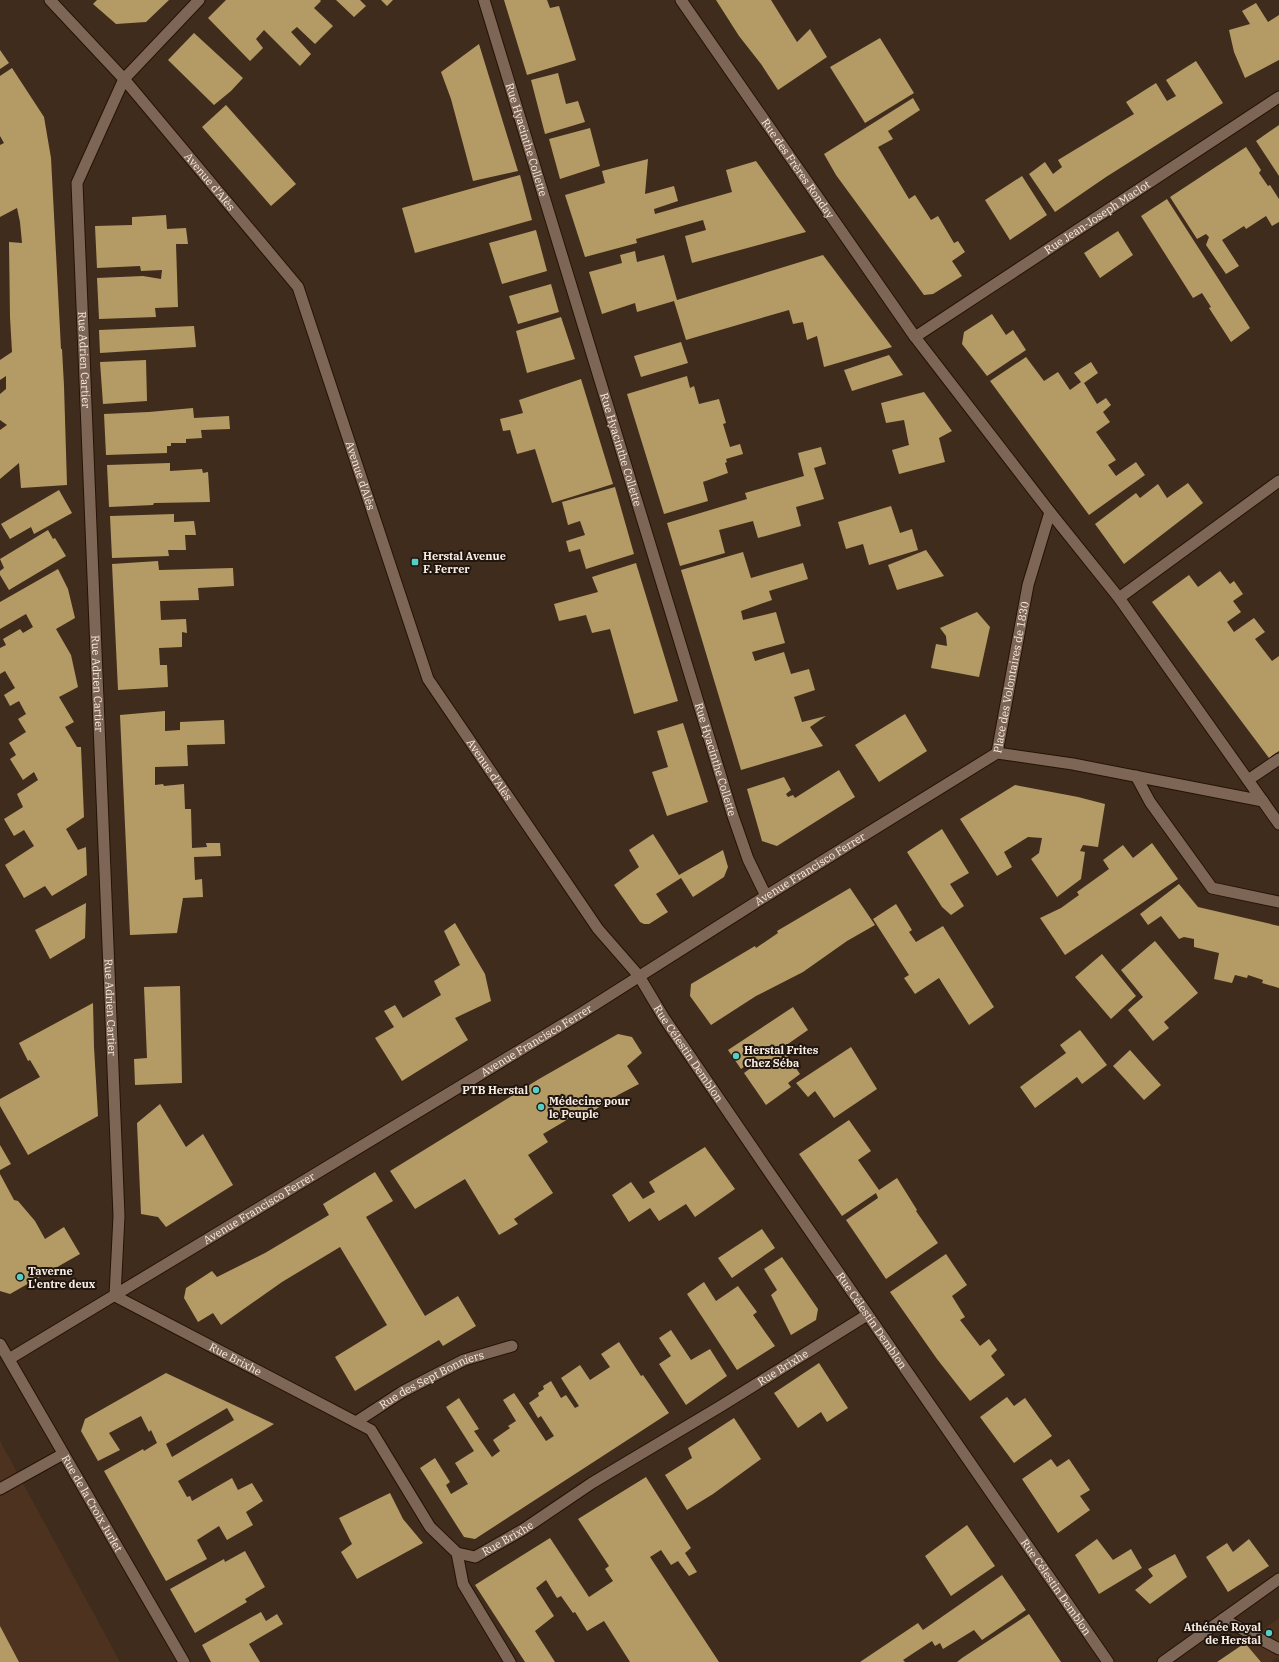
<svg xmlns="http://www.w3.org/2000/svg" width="1279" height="1662" font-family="'IBM Plex Serif',serif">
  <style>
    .built { fill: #4d331f }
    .building { fill: #b49b66; fill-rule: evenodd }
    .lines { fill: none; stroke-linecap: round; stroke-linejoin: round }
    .service-casing { stroke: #261305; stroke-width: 13 }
    .minor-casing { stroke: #261305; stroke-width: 13 }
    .tertiary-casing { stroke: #261305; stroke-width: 13 }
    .service { stroke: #7d6655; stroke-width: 11 }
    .minor { stroke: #7d6655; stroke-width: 11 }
    .tertiary { stroke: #7d6655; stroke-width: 11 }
    .poi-dot { fill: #55cec5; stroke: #1f160f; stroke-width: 1.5 }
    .labels { text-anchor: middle; stroke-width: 4; stroke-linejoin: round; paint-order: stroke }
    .street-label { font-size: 11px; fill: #faece2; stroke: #1f160f }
    .poi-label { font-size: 11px; font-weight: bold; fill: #faece2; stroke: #1f160f; text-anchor: start }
  </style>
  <rect width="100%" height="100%" fill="#402c1c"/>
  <!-- built -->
  <path class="built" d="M 0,1441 L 120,1662 L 0,1662 Z
    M 1279,1618 L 1279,1660 L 1276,1658 L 1271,1662 L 1261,1662 L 1245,1643 Z"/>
  <!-- building -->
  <path class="building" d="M 97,0 L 169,0 L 146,22 L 116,24 L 93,4 Z
    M 226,0 L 320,0 L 321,1 L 314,8 L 333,26 L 315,44 L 297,27 L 291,32 L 311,54 L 300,66 L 264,30 L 256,39 L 263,48 L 250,61 L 208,18 Z
    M 336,0 L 360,0 L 366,6 L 354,17 Z
    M 381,0 L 393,0 L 387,6 Z
    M 504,0 L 547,0 L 550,8 L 559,6 L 576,60 L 527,75 Z
    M 716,0 L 771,0 L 797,42 L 810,29 L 827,57 L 778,90 L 761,64 L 739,36 Z
    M 1256,3 L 1268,22 L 1279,15 L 1279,60 L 1245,78 L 1234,52 L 1229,30 L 1250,24 L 1242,11 Z
    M 194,33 L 243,78 L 231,91 L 214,105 L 168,60 Z
    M 880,38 L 914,93 L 865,123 L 830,67 Z
    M 479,44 L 518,171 L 473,181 L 451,99 L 441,72 Z
    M 0,50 L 9,63 L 0,69 Z
    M 1196,61 L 1223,103 L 1106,177 L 1055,212 L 1029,174 L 1045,162 L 1053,174 L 1062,167 L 1058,160 L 1134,114 L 1126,102 L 1156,83 L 1167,101 L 1176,96 L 1166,80 Z
    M 12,68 L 44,117 L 51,158 L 61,349 L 62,349 L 64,386 L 67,485 L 21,488 L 19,463 L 0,479 L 0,430 L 7,425 L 0,420 L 0,394 L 6,389 L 6,376 L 0,380 L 0,360 L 12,352 L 10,317 L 9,242 L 22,243 L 20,222 L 17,208 L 0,217 L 0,145 L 4,143 L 0,136 L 0,76 Z
    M 558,73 L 566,104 L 578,101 L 585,122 L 545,134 L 531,80 Z
    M 913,98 L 920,110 L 888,131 L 893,139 L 878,147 L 909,199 L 915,195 L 931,220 L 938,216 L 954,243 L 958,241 L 965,252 L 952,261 L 962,276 L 933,294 L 924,295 L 836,175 L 824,154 Z
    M 226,105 L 296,184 L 271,206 L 202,127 Z
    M 1279,125 L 1279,176 L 1256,141 Z
    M 590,128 L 600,166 L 560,179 L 549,139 Z
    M 1246,147 L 1261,170 L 1259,173 L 1268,186 L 1270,185 L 1279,199 L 1279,222 L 1272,226 L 1266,216 L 1246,229 L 1244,226 L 1222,240 L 1239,266 L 1226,274 L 1206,245 L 1209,237 L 1206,234 L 1197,239 L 1170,197 Z
    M 648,159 L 645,194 L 674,186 L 678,201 L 654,209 L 655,214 L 732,192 L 726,170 L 756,161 L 806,232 L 692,263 L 685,236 L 706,230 L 703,220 L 636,239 L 637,243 L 585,257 L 565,195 L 605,183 L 602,171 Z
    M 520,175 L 532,220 L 415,253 L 402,208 Z
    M 1022,176 L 1047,215 L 1010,240 L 985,200 Z
    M 1167,199 L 1250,328 L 1231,342 L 1209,308 L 1211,307 L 1202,293 L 1193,298 L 1141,216 Z
    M 166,215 L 167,229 L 186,228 L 188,244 L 176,244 L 178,307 L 155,308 L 156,317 L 99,319 L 97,278 L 143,276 L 161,279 L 162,270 L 141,271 L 140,266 L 97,268 L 95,226 L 132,225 L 132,217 Z
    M 536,230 L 547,271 L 502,284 L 489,243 Z
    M 1118,231 L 1133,255 L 1100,278 L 1084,253 Z
    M 635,251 L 637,262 L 664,255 L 677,300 L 823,255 L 892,347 L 824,367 L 817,336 L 807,340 L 803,322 L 793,324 L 789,310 L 686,340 L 674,301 L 637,312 L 635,303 L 602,314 L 589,272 L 622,263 L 620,255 Z
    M 551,284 L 559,312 L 518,324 L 509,296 Z
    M 992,314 L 1006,335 L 1013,330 L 1026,350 L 987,376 L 962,344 L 964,332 Z
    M 561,317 L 575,359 L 527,373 L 516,331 Z
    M 194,326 L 196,347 L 100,353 L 99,330 Z
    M 681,342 L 688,363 L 641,377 L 634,356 Z
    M 889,355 L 903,375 L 852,391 L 844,370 Z
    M 1026,357 L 1044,381 L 1058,372 L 1070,390 L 1081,382 L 1074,373 L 1091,362 L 1098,373 L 1084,383 L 1097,404 L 1106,398 L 1111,405 L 1103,412 L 1110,422 L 1096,432 L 1116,460 L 1108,465 L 1116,476 L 1136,462 L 1145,475 L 1089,515 L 990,381 Z
    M 146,360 L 147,401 L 103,404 L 100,362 Z
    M 687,376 L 690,388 L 694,386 L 699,404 L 719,399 L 726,423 L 723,424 L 730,447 L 740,444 L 743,454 L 726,459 L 727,462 L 725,463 L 728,473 L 703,482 L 708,501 L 664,514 L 627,394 Z
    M 581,379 L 613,484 L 552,503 L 535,449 L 517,454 L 510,430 L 503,431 L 500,419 L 523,413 L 519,400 Z
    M 924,392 L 952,431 L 939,438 L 945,462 L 899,474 L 892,450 L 909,445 L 904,420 L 886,423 L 881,403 Z
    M 193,408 L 194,418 L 229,416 L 230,429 L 201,430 L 202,438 L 186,439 L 186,443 L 171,443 L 171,446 L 167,446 L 167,453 L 106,455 L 104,414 L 149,412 Z
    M 821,447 L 826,464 L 814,468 L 824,499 L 796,507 L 801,526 L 758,538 L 753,521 L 719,530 L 725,553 L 680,566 L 667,523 L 747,499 L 745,493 L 804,476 L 798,453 Z
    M 170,463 L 170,471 L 202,469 L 203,473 L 208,472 L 210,502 L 154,503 L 153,505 L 109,507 L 107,465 Z
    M 1188,483 L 1203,503 L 1124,564 L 1095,524 L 1136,493 L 1140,498 L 1158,484 L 1167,498 Z
    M 615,487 L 634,554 L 586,569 L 580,549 L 569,552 L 566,541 L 585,535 L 580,521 L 568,525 L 562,502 Z
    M 59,490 L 72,513 L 34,534 L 31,527 L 10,539 L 1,524 Z
    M 891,506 L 900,533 L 912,529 L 918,550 L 869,565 L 863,544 L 846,549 L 838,522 Z
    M 174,514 L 174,522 L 194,521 L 196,535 L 185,535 L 186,550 L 168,550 L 169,556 L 112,558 L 110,516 Z
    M 48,530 L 53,539 L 55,538 L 66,556 L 9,590 L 0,575 L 0,571 L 4,568 L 0,559 Z
    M 926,550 L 944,576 L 897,590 L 888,565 Z
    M 743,552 L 751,578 L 803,563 L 808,579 L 769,591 L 772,600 L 741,611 L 743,620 L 776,612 L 785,643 L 752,652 L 755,661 L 784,652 L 791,674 L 809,669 L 815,690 L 794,697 L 802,722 L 826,716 L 810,727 L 823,746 L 741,770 L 681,570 Z
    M 158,561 L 159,570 L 233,568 L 234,586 L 198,588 L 199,600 L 160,601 L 161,620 L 186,619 L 187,633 L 182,632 L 182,647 L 159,648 L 160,665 L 167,665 L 168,687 L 118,690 L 112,564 Z
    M 636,563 L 678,701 L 634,714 L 610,629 L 592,633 L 586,615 L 559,621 L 554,604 L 598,592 L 592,577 Z
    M 58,569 L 68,589 L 75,618 L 56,629 L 71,655 L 78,687 L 59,697 L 74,722 L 65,727 L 77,747 L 81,747 L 84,817 L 66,829 L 78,850 L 86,847 L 87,875 L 52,896 L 45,886 L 24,898 L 5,865 L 34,846 L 24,830 L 14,836 L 4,819 L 23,807 L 17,794 L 38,780 L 34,772 L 23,780 L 10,759 L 16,755 L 9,743 L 26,732 L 18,719 L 26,714 L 19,701 L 10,706 L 4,695 L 15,688 L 5,671 L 0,674 L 0,648 L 6,645 L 3,639 L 20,629 L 23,633 L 33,627 L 26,614 L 0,629 L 0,602 Z
    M 1220,571 L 1230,584 L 1234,581 L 1243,594 L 1233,601 L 1241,612 L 1227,622 L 1234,632 L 1254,618 L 1265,632 L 1255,639 L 1272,661 L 1279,656 L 1279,751 L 1269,758 L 1152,602 L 1189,575 L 1198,587 Z
    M 977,612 L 990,627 L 979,677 L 931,668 L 936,644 L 947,646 L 946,636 L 940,628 Z
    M 165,711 L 165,731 L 180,730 L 180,722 L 224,720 L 225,744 L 187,745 L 188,766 L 155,767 L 155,785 L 163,784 L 164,786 L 184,784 L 185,809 L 191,809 L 192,848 L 207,847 L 206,843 L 220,843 L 221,856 L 194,857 L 195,880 L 202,879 L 203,897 L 183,898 L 177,933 L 130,935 L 120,715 Z
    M 905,714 L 927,751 L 879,782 L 855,745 Z
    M 683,723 L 708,802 L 667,816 L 652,772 L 668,767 L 657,731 Z
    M 839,770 L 855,797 L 777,846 L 762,841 L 747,789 L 784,777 L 791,790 L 786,794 L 788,797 L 793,795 L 795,798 Z
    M 1015,785 L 1078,797 L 1105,804 L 1098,847 L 1083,845 L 1080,851 L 1085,852 L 1081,879 L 1057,897 L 1031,859 L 1039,853 L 1042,838 L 1028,837 L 1004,852 L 1012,867 L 997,876 L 960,819 Z
    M 942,829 L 969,873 L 950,884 L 964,906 L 951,915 L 942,907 L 907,852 Z
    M 653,834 L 679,875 L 723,850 L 728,867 L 724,877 L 693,897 L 681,878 L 656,894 L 668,912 L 649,924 L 644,924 L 640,922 L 614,885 L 639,867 L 629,850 Z
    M 1152,843 L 1178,879 L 1065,955 L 1040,918 L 1061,908 L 1079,895 L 1077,892 L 1109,869 L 1103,860 L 1123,845 L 1133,858 Z
    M 1179,884 L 1198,907 L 1279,926 L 1279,988 L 1262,983 L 1263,980 L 1248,975 L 1247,978 L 1235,975 L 1232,983 L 1214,979 L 1219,953 L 1194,947 L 1194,939 L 1184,937 L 1179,939 L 1161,916 L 1148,925 L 1140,914 Z
    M 850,888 L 875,925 L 847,941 L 803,972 L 756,996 L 711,1025 L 690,996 L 691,984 L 755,946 L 756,948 L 778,933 L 777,931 Z
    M 86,903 L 85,938 L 50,959 L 35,930 Z
    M 896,904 L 912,930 L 909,932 L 916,942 L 943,926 L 994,1007 L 969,1025 L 939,978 L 915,994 L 904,978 L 909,975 L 873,919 Z
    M 455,923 L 485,974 L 491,1001 L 455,1018 L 468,1040 L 402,1081 L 375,1038 L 394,1027 L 384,1011 L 395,1005 L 403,1018 L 441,995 L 434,981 L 460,965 L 444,931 Z
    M 1155,941 L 1198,993 L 1164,1022 L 1169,1028 L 1153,1041 L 1128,1010 L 1143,997 L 1121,970 Z
    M 1102,954 L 1136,996 L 1111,1019 L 1075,977 Z
    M 180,986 L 182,1083 L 135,1085 L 134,1059 L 147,1058 L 144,987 Z
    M 93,1003 L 94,1047 L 98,1116 L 28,1155 L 0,1106 L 0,1099 L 40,1077 L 30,1060 L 28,1061 L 19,1043 Z
    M 793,1007 L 808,1030 L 782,1048 L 800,1074 L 788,1083 L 791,1087 L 766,1105 L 744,1073 L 759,1062 L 756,1058 L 741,1069 L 728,1050 Z
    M 1080,1030 L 1107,1065 L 1082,1084 L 1077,1077 L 1035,1108 L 1020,1087 L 1066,1053 L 1060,1045 Z
    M 618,1034 L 632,1037 L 642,1053 L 627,1066 L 639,1084 L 618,1095 L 579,1120 L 575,1113 L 565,1121 L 543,1134 L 548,1142 L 528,1155 L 553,1193 L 514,1219 L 518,1224 L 499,1235 L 465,1179 L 415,1209 L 390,1171 L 539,1079 Z
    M 851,1047 L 877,1089 L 834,1118 L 815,1091 L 808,1097 L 796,1083 Z
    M 1130,1050 L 1161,1085 L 1144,1100 L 1113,1066 Z
    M 160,1104 L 186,1147 L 203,1134 L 233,1185 L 166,1227 L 158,1217 L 141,1214 L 137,1123 Z
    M 849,1120 L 871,1151 L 858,1160 L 879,1190 L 897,1178 L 917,1210 L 916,1211 L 938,1243 L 886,1279 L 846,1220 L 878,1198 L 876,1193 L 842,1216 L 799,1154 Z
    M 0,1145 L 11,1164 L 0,1170 Z
    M 705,1147 L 735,1189 L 695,1217 L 686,1204 L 659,1221 L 650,1208 L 629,1222 L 612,1195 L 631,1182 L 643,1199 L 655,1192 L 649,1182 Z
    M 375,1172 L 393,1201 L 366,1217 L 425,1316 L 458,1296 L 476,1326 L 443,1346 L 439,1340 L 355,1391 L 335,1357 L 387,1325 L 340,1247 L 282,1282 L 221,1325 L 213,1313 L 198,1322 L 184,1298 L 186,1288 L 212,1271 L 217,1277 L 265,1253 L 329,1215 L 323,1204 Z
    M 0,1174 L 14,1200 L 18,1201 L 35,1221 L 45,1239 L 64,1227 L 80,1254 L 10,1294 L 0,1291 Z
    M 762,1229 L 775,1248 L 732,1278 L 718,1258 Z
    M 946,1254 L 967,1285 L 952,1296 L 965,1317 L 960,1320 L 980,1346 L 989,1339 L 997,1350 L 991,1356 L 1005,1375 L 970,1401 L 937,1359 L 890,1292 Z
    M 782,1257 L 818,1309 L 816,1320 L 791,1335 L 771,1295 L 777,1290 L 764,1269 Z
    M 704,1282 L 716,1301 L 738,1286 L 757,1312 L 753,1315 L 775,1346 L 737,1370 L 687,1294 Z
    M 671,1330 L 691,1360 L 710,1349 L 727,1376 L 686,1405 L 659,1364 L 671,1356 L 659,1338 Z
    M 619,1342 L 641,1376 L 643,1375 L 669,1413 L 475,1539 L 464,1537 L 420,1468 L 435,1458 L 450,1482 L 446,1485 L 451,1494 L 468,1484 L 455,1463 L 474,1451 L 446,1407 L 459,1398 L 479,1429 L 474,1431 L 492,1457 L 500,1451 L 493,1440 L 510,1428 L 508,1426 L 516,1421 L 503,1400 L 514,1393 L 546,1441 L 554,1436 L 541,1416 L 538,1418 L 529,1403 L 539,1396 L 538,1393 L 544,1389 L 543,1386 L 551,1381 L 561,1398 L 566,1395 L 575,1408 L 579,1406 L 561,1378 L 580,1365 L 590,1380 L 610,1367 L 601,1354 Z
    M 819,1363 L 848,1408 L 827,1422 L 821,1412 L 798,1428 L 774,1393 Z
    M 166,1373 L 274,1424 L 178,1481 L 187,1497 L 190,1496 L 192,1501 L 232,1478 L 238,1490 L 252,1483 L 263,1501 L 246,1512 L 253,1525 L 227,1540 L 219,1526 L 197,1540 L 207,1559 L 166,1581 L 104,1471 L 143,1449 L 144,1451 L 157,1443 L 151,1430 L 149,1432 L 141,1416 L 109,1433 L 120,1450 L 98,1461 L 81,1431 L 85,1419 ZM 227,1408 L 234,1420 L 172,1457 L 166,1444 Z
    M 1007,1397 L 1014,1406 L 1025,1398 L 1052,1436 L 1014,1463 L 980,1417 Z
    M 734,1418 L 761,1459 L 713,1494 L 687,1510 L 665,1475 L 692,1458 L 688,1448 Z
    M 1051,1459 L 1057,1467 L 1069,1459 L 1090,1490 L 1080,1496 L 1090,1510 L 1058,1533 L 1022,1479 Z
    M 646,1477 L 691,1548 L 685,1553 L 697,1572 L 689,1576 L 678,1561 L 671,1565 L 661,1550 L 650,1557 L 719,1662 L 630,1662 L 604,1621 L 587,1631 L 575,1612 L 573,1613 L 561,1596 L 557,1598 L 546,1580 L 536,1588 L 554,1616 L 535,1631 L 555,1662 L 525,1662 L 475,1585 L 550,1538 L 589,1597 L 613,1581 L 605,1569 L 609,1566 L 578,1519 Z
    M 390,1493 L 403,1519 L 423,1543 L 357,1579 L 341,1552 L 352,1544 L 339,1518 Z
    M 967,1525 L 995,1566 L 951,1596 L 925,1556 Z
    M 1097,1539 L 1113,1560 L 1131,1549 L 1142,1568 L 1099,1594 L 1075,1555 Z
    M 1249,1539 L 1269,1566 L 1228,1592 L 1206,1557 L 1227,1543 L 1233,1552 Z
    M 245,1551 L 265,1587 L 245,1599 L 247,1602 L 195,1633 L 170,1589 L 224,1559 L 225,1562 Z
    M 1175,1554 L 1187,1577 L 1150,1604 L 1135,1590 L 1153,1576 L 1148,1569 Z
    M 1002,1575 L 1026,1610 L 982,1640 L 974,1630 L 943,1649 L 940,1643 L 935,1646 L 932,1641 L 903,1660 L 905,1662 L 860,1662 L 918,1623 L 923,1630 Z
    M 261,1612 L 266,1621 L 277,1614 L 283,1624 L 249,1644 L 260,1662 L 211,1662 L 202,1645 Z
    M 1029,1614 L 1061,1662 L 957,1662 L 962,1658 Z
    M 0,1626 L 19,1662 L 0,1662 Z
    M 1245,1643 L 1261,1662 L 1217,1662 Z"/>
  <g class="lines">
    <defs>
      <g id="service">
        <path d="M 1119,598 L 1279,481"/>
        <path d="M 1248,780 L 1279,759"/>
        <path id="s1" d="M 356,1422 L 402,1392 L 464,1360 L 512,1346"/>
        <path d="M 0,1489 L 63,1454"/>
        <path d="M 457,1553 L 463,1584 L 510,1662"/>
        <path d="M 1223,1619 L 1279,1649"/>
      </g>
      <g id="minor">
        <path id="s2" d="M 199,0 L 124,79 L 77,183 L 119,1216 L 115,1296 L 371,1430 L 430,1527 L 457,1553 L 475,1557 L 524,1529 L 592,1483 L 721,1406 L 867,1315"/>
        <path id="s3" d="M 484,0 L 732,813 L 748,859 L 766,896"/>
        <path id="s4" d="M 681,0 L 915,337 L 1050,512 L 1119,598 L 1279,824"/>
        <path id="s5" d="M 915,337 L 1279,97"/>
        <path d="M 997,753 L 1073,764 L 1263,801"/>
        <path id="s6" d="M 997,753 L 1028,585 L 1050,512"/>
        <path d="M 1136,776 L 1150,802 L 1212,888 L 1279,902"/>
        <path id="s7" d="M 0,1344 L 184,1662"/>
        <path id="s8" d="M 9,1359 L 580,1014 L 766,896 L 997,753"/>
        <path d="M 1163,1662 L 1279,1579"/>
      </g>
      <g id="tertiary">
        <path id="s9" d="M 50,0 L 124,79 L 298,287 L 428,679 L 598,929 L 639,976 L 664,1018 L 767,1169 L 1108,1662"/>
      </g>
    </defs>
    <!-- service casing -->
    <use href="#service" class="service-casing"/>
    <!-- minor casing -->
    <use href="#minor" class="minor-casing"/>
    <!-- tertiary casing -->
    <use href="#tertiary" class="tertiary-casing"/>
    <!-- service -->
    <use href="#service" class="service"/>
    <!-- minor -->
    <use href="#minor" class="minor"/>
    <!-- tertiary -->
    <use href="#tertiary" class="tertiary"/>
  </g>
  <!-- markers -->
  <g class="poi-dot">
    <rect x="411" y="558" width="8" height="8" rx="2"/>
    <circle cx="736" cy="1056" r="4"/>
    <circle cx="536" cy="1090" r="4"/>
    <circle cx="541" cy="1107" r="4"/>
    <circle cx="20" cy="1277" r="4"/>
    <circle cx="1269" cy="1633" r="4"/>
  </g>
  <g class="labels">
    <!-- street labels -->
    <g class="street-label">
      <text dy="4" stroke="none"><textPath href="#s3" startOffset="146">Rue Hyacinthe Collette</textPath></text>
      <text dy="4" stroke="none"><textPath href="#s4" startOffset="205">Rue des Frères Ronday</textPath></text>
      <text dy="4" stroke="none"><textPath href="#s9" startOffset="242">Avenue d'Alès</textPath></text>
      <text dy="4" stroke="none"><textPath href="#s5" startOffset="218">Rue Jean-Joseph Maclot</textPath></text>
      <text dy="4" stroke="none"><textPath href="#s2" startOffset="400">Rue Adrien Cartier</textPath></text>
      <text dy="4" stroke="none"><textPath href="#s3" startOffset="470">Rue Hyacinthe Collette</textPath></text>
      <text dy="4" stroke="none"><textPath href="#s9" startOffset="578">Avenue d'Alès</textPath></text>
      <text dy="4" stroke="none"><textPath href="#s6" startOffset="77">Place des Volontaires de 1830</textPath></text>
      <text dy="4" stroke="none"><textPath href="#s2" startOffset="724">Rue Adrien Cartier</textPath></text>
      <text dy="4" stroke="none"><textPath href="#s3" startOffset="794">Rue Hyacinthe Collette</textPath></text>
      <text dy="4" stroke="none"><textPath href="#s9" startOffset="902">Avenue d'Alès</textPath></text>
      <text dy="4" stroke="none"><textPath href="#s8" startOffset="939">Avenue Francisco Ferrer</textPath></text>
      <text dy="4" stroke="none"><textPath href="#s2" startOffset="1048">Rue Adrien Cartier</textPath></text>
      <text dy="4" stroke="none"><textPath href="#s8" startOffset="616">Avenue Francisco Ferrer</textPath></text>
      <text dy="4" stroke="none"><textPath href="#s9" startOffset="1249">Rue Célestin Demblon</textPath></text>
      <text dy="4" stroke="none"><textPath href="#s8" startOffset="292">Avenue Francisco Ferrer</textPath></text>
      <text dy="4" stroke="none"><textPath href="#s9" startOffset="1573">Rue Célestin Demblon</textPath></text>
      <text dy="4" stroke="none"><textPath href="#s2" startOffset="1473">Rue Brixhe</textPath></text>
      <text dy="4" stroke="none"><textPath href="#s2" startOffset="2157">Rue Brixhe</textPath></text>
      <text dy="4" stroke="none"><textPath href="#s1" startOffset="87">Rue des Sept Bonniers</textPath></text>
      <text dy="4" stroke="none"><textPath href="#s7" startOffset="184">Rue de la Croix Jurlet</textPath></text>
      <text dy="4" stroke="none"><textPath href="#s2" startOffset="1833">Rue Brixhe</textPath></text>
      <text dy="4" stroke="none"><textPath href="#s9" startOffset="1897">Rue Célestin Demblon</textPath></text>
    </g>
    <!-- poi labels -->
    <g class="poi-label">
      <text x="423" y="560">Herstal Avenue<tspan x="423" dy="13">F. Ferrer</tspan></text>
      <text x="744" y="1054">Herstal Frites<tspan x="744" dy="13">Chez Séba</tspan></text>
      <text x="528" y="1094" text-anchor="end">PTB Herstal</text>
      <text x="549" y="1105">Médecine pour<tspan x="549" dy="13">le Peuple</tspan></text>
      <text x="28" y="1275">Taverne<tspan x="28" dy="13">L'entre deux</tspan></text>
      <text x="1261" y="1631" text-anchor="end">Athénée Royal<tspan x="1261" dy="13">de Herstal</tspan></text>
    </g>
  </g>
</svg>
